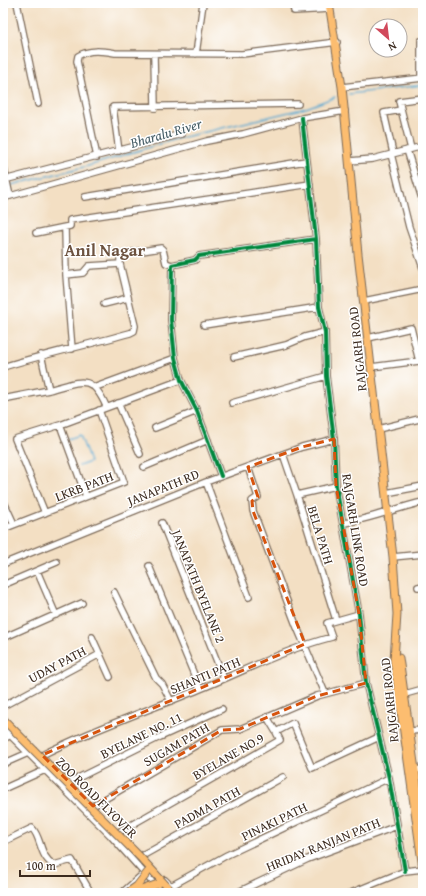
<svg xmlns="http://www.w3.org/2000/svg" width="426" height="896" font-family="'Gentium Book Plus',serif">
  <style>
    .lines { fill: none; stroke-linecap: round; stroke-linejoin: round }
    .stream { stroke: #56a9d1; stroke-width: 1.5 }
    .minor-casing { stroke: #7b6958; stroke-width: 8 }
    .major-casing { stroke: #7b6958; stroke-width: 9 }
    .minor { stroke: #fff; stroke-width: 5.5 }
    .major { stroke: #fcbd6f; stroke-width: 7 }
    .major-bridge-casing { stroke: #7b6958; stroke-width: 9; stroke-linecap: butt }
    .major-bridge { stroke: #fcbd6f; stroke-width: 7 }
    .cycleway-casing { stroke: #fff; stroke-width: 6 }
    .cycleway { stroke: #00873e; stroke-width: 4 }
    .marked { fill: none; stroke: #d7540e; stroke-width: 3; stroke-dasharray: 8 5; stroke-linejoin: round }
    .labels { text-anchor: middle; stroke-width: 3; stroke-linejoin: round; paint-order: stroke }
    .street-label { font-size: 13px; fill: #3b2a1e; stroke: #fff }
    .water-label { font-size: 14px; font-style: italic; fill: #465d66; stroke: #fff }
    .district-label { font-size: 17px; font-weight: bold; fill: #6c523f; stroke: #fff }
  </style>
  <rect width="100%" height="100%" fill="#fff"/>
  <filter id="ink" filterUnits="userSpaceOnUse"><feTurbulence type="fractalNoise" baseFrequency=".025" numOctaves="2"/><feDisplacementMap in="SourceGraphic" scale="8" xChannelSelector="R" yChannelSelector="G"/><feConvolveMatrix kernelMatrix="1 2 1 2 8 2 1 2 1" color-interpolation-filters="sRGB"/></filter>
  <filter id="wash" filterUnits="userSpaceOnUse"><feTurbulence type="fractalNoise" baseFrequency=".012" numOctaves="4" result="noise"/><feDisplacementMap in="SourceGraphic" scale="16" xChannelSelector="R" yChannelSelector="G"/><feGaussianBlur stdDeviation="0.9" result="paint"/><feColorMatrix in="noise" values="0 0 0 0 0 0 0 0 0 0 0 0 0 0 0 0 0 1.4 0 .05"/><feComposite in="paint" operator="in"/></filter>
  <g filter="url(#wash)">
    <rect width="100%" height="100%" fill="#f3dfc3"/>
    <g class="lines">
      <!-- stream -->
      <path class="stream" d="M 349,94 L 423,85
        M 3,187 L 88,166 L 176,139 L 306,108 L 335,97
        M 68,439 L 80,435 L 90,462 L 79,466"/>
    </g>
  </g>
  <g filter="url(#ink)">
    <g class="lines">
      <defs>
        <path id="minor" d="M 17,3 L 38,104
          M 293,3 L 294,11 L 330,9
          M 154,54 L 155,108
          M 196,54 L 203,3
          M 421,78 L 421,41 L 423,42
          M 342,87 L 423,78
          M 302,118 L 316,239 L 319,307 L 325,332 L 326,376 L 334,439 L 336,486 L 359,614 L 366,683 L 389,778 L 405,871
          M 411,149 L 399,101 L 423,98
          M 407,150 L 423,202
          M 119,151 L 113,107 L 298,104
          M 393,153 L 384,113 L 401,110
          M 391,154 L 409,227 L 423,268
          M 97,157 L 77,61 L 78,56 C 89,49 103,51 115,53 L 242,54 L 337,42
          M 350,161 L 373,159 L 423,146
          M 3,164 L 10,196
          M 3,177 L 8,179 L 182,134
          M 85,197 L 306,161
          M 3,198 L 207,141 L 243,134 L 302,118 L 345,111
          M 65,228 L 66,275 L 72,349
          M 36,233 L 70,226 L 70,220 L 310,184
          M 66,275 L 83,273 L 89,266 L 120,264
          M 364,301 L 423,289
          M 104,304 L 128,298
          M 204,325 L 319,307
          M 368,338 L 411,328 L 419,361 L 371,367
          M 41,355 L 49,390 C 80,382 91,372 106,406
          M 234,357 L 286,345 L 305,337 L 325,332
          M 3,367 C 45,354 88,345 130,333 L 134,331 L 135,326 L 120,264 L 120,256 L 123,254 L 161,248 L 163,250 L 166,263 L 172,265
          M 96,387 L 175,358
          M 3,399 L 49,390
          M 118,403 L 140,454
          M 232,403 L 326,376
          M 60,425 L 86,496
          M 155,428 L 197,411
          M 378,429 L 423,418
          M 283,454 L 297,495
          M 144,467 L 208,440
          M 248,467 L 258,497 L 252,501 L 253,511 L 296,625 L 325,693
          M 221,476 L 197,411 L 181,380 L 175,358 L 171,320 L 172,265 L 195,260 L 199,256 L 316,239
          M 206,482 L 249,597
          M 386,493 L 423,486
          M 3,500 L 14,524
          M 45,513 L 15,439 L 60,425 L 181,380
          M 162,523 L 224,679
          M 344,523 C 371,519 396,508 423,502
          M 3,529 L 124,482 L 99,410
          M 393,557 L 423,554
          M 3,564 L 206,482 L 302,447 L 334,439
          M 149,566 L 200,689
          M 37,571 L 56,615
          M 3,585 L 57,562
          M 418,587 L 423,586
          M 114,592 L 156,678 L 162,684 L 171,701
          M 336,620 L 297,495 L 336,486
          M 92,637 L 110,677
          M 3,638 L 82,603
          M 405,694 L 423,689
          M 3,706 L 100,654
          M 267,717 L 276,732
          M 3,728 L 110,835 L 162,893
          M 410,731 L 423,730
          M 3,739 L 11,735
          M 42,755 C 93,729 147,711 200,689 C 244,671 286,649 332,637 L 327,623 L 359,614
          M 3,764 L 28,753
          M 415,770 L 423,769
          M 70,782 L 160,737 L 222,709
          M 3,789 L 45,770
          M 93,806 L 222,730 L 240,729 L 317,696 L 366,683
          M 119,832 L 280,740 L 276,732 L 293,723 L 312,768 L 379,737
          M 3,842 L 32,828 C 42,838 39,857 54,865 L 72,860 L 91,893
          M 142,856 L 283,777
          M 165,880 L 178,893
          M 171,886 L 227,855 L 389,778
          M 122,893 L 142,875
          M 236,893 L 308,859 L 397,826
          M 351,893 L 405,871 L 423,869"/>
        <path id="major" d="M 329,3 L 342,87 L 358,254 L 393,557 L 397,614 L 394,660 L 423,869
          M 399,658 L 423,826"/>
      </defs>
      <!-- minor casing -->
      <use href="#minor" class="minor-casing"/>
      <!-- major casing -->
      <use href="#major" class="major-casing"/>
      <!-- minor -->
      <use href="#minor" class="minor"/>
      <!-- major -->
      <use href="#major" class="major"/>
      <defs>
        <path id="major-bridge" d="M 3,719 L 140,857 L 173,893
          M 127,893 L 137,886 L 148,872
          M 133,893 L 158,884"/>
      </defs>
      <!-- major-bridge casing -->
      <use href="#major-bridge" class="major-bridge-casing"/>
      <!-- major-bridge -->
      <use href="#major-bridge" class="major-bridge"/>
      <defs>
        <path id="cycleway" d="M 302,118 L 316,239 L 319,307 L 325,332 L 326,376 L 334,439 L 336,486 L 359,614 L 366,683 L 389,778 L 405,871
          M 221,476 L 197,411 L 181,380 L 175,358 L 171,320 L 172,265 L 195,260 L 199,256 L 316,239"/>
      </defs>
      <!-- cycleway casing -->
      <use href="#cycleway" class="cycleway-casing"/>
      <!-- cycleway -->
      <use href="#cycleway" class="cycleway"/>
    </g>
  </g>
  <!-- marked area -->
  <path class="marked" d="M 334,439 L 336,486 L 359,614 L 366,683 L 317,696 L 240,729 L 222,730 L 93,806 L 42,755 L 305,644 L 253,511 L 252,501 L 258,497 L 248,467 L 302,447 Z"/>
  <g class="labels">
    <!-- street labels -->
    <g class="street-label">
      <text transform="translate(357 349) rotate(-96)" y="5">RAJGARH ROAD</text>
      <text transform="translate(84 486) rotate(-21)" y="5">LKRB PATH</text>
      <text transform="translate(163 487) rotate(-22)" y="5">JANAPATH RD</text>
      <text transform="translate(356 530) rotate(81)" y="5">RAJGARH LINK ROAD</text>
      <text transform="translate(321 535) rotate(73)" y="5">BELA PATH</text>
      <text transform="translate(199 586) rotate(68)" y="5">JANAPATH BYELANE 2</text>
      <text transform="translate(57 664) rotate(-28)" y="5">UDAY PATH</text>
      <text transform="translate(205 675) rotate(-23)" y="5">SHANTI PATH</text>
      <text transform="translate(389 700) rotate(-96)" y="5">RAJGARH ROAD</text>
      <text transform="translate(141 735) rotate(-26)" y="5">BYELANE NO. 11</text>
      <text transform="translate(176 744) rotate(-30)" y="5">SUGAM PATH</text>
      <text transform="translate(228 756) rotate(-30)" y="5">BYELANE NO.9</text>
      <text transform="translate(97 797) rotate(45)" y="5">ZOO ROAD FLYOVER</text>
      <text transform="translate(207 807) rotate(-29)" y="5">PADMA PATH</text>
      <text transform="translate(274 821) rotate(-26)" y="5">PINAKI PATH</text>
      <text transform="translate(323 844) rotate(-22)" y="5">HRIDAY RANJAN PATH</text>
    </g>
    <!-- water labels -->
    <g class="water-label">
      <text transform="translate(166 133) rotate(-16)" y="5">Bharalu River</text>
    </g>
    <!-- district labels -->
    <g class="district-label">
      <text x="105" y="256">Anil Nagar</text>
    </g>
  </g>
  <!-- margin -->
  <rect width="426" height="896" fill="none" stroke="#fff" stroke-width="16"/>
  <!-- north arrow -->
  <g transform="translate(388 38) rotate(152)"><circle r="19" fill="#ffffff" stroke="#b1aaa5"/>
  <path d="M0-3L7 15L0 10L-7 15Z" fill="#d1495b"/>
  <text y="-6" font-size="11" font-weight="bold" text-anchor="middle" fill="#3b2a1e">N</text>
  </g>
  <!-- scale -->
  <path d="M20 870v6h70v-6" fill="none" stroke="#3b2a1e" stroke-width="2"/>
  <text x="26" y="870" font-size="12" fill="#3b2a1e" stroke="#ffffff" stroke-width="3" paint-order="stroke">100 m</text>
</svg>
